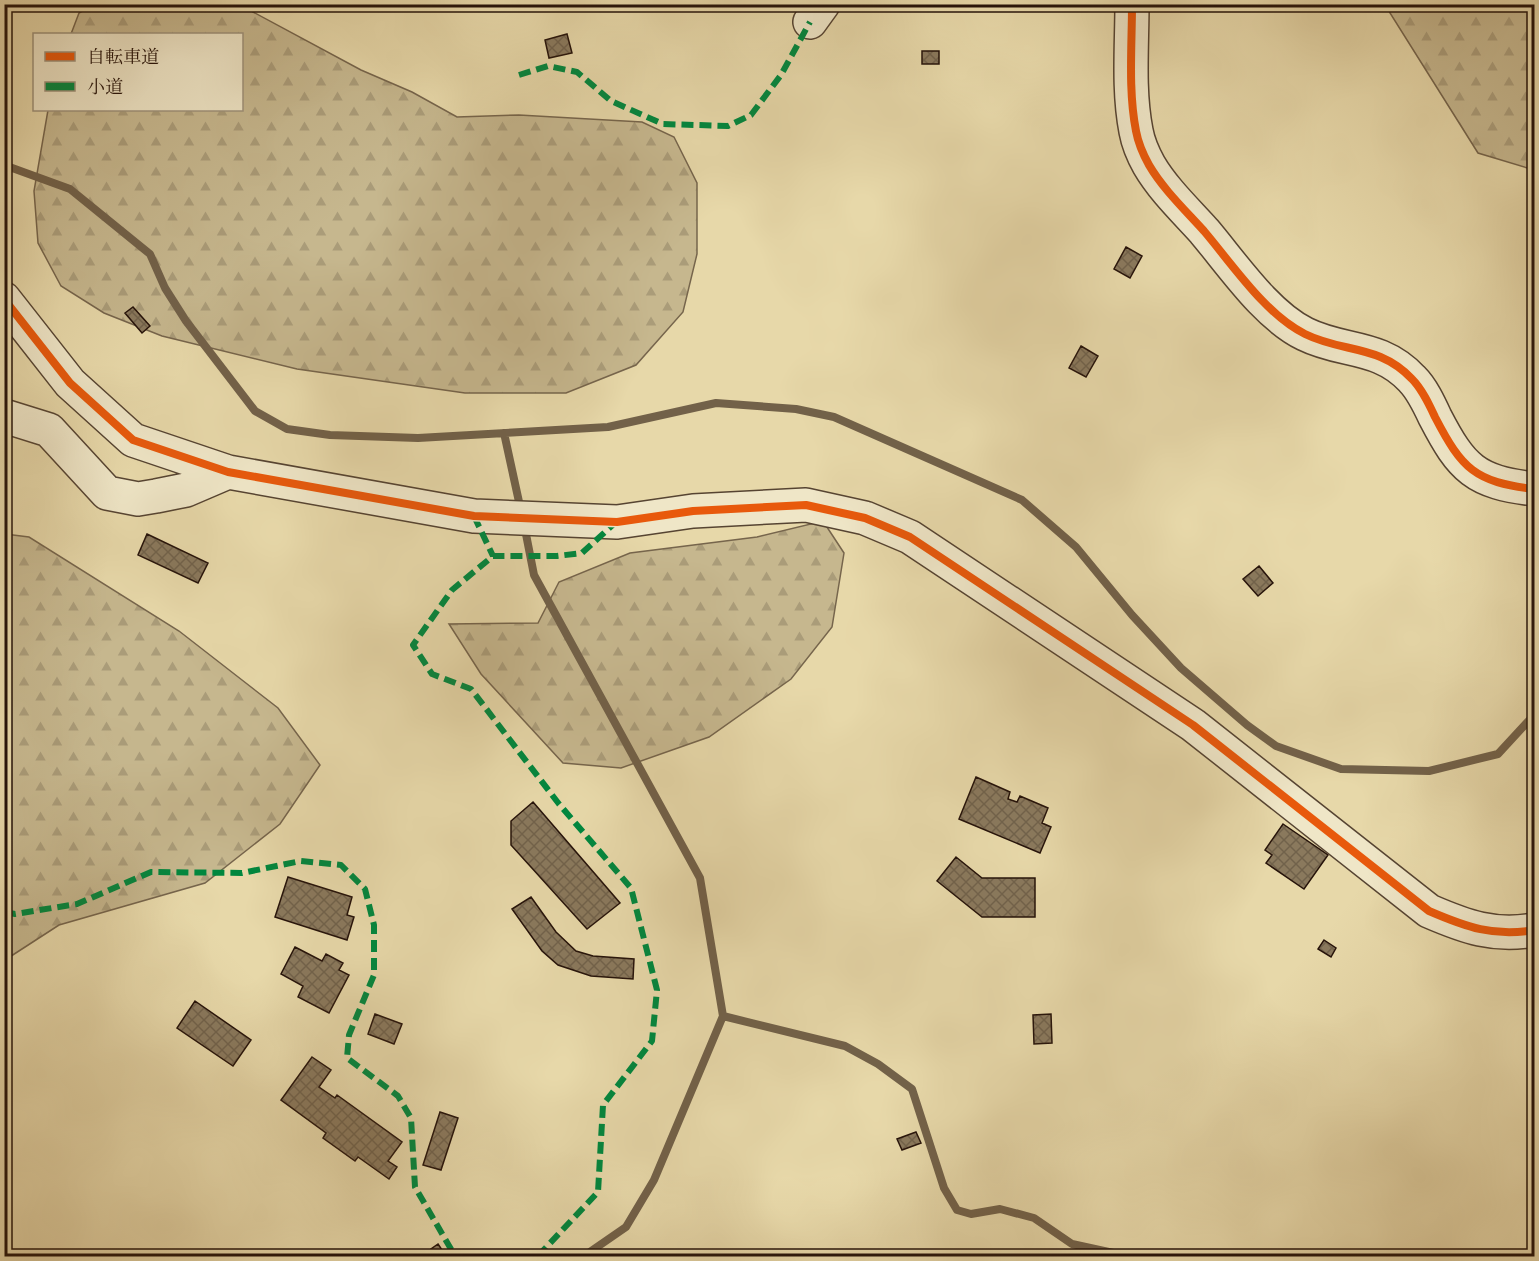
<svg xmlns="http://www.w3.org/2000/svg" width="1539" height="1261" font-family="'IM FELL Double Pica','Noto Serif JP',serif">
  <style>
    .forest { fill: url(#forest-firs); stroke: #76654c; stroke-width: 1.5 }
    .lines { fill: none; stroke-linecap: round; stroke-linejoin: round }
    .stream { stroke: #726149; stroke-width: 8 }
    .building { fill: url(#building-cross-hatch); stroke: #26130a; stroke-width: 1.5 }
    .minor-casing { stroke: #564432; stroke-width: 36 }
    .minor { stroke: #efe6c7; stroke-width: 33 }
    .quiet { stroke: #00873e; stroke-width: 6; stroke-dasharray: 12 6; stroke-linecap: butt }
    .cycleway-casing { stroke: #efe6c7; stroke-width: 11 }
    .cycleway { stroke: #e8590c; stroke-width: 8 }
  </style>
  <defs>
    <pattern id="forest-firs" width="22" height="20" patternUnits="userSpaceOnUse" patternTransform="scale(1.5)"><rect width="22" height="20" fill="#c6b78e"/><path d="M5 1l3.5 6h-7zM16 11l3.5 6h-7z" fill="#aa9c79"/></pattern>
    <pattern id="building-cross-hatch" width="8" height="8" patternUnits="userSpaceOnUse" patternTransform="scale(1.5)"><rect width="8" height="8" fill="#8a795d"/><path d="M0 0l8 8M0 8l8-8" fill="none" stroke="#71624b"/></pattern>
  </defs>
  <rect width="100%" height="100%" fill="#e7d8a9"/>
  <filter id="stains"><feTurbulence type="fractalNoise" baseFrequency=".00333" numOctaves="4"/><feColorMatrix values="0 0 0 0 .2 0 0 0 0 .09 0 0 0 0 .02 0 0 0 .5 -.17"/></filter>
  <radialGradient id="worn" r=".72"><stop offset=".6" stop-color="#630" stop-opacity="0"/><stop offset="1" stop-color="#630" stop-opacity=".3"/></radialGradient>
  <!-- forest -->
  <path class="forest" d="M 93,5 L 240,5 L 361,70 L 412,92 L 457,117 L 519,115 L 642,122 L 674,137 L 697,183 L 697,254 L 683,312 L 636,365 L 566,393 L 465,393 L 297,369 L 162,336 L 104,313 L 61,286 L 38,243 L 34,191 L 48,110 L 242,110 L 242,34 L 71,34 L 79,13 Z
    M 1385,5 L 1534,5 L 1534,170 L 1478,153 Z
    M 823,521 L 844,553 L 832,627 L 791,679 L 709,737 L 621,768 L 563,763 L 481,674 L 449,624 L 538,623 L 559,582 L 630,553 L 757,537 Z
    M 5,534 L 29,537 L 179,631 L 278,708 L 320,765 L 280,824 L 205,883 L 59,925 L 5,960 Z"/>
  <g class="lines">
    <!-- stream -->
    <path class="stream" d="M 4,165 L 70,189 L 150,254 L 165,288 L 186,321 L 255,411 L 287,429 L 330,435 L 418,438 L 608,427 L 716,403 L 796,409 L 834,417 L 1022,500 L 1076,547 L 1132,615 L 1181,668 L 1247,725 L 1276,746 L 1341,769 L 1429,771 L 1498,754 L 1534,715
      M 504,433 L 521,511
      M 524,524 L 534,575 L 700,878 L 723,1016 L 654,1180 L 626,1227 L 584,1256
      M 723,1016 L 845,1046 L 878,1064 L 912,1089 L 944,1188 L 957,1210 L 971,1214 L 1000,1209 L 1034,1218 L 1072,1244 L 1127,1256"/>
  </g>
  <!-- building -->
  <path class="building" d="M 567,34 L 572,53 L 549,58 L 545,40 Z
    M 922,51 L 939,51 L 939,64 L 922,64 Z
    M 1126,247 L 1142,256 L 1130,278 L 1114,269 Z
    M 133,307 L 150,326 L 142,333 L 125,313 Z
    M 1081,346 L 1098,356 L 1086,377 L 1069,368 Z
    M 147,534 L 208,563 L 198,583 L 138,555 Z
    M 1259,566 L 1273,583 L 1258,596 L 1243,579 Z
    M 976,777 L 1010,792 L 1008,799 L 1017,802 L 1020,796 L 1048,808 L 1042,823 L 1051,827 L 1040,853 L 959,819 Z
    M 533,802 L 620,903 L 587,929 L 511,845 L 511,821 Z
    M 1283,824 L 1328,855 L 1304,889 L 1266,863 L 1272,855 L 1265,850 Z
    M 956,857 L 982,878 L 1035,878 L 1035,917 L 982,917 L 937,881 Z
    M 288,877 L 352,897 L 347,915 L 354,917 L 347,940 L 275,917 Z
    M 531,897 L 556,932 L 576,951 L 593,956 L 634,959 L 633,979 L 591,976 L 558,965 L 542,951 L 512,909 Z
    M 1324,940 L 1336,948 L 1331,957 L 1318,949 Z
    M 295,947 L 322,961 L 326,954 L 343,963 L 339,970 L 349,975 L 329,1013 L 298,997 L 303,986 L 281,974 Z
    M 195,1001 L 251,1040 L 233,1066 L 177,1028 Z
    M 375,1014 L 402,1024 L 394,1044 L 368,1034 Z
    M 1051,1014 L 1052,1043 L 1034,1044 L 1033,1015 Z
    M 312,1057 L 331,1070 L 319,1087 L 335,1098 L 337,1095 L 402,1142 L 388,1161 L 397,1167 L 389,1179 L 358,1157 L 355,1161 L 323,1138 L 326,1133 L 281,1100 Z
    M 440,1112 L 458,1118 L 441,1170 L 423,1165 Z
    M 916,1132 L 921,1143 L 902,1150 L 897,1139 Z
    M 438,1244 L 446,1256 L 436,1256 L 431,1249 Z"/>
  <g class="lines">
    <defs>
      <path id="minor" d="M 1132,4 C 1132,46 1128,90 1136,131 C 1138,142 1144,156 1149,165 C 1163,189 1185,210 1204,231 C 1232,264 1266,315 1305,334 C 1343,353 1379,344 1412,379 C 1422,389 1429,404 1435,417 C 1462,469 1475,482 1534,489
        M 810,22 L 823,4
        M 4,299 L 70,383 L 133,440 L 228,472 L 474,516 L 617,522 L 693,511 L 806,505 L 865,518 L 910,537 L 1193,725 L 1429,911 C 1466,927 1494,937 1534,930
        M 4,416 L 49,430 L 107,493 L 138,499 L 156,496 L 186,490 L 228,472"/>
    </defs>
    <!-- minor casing -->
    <use href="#minor" class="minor-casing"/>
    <!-- minor -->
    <use href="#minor" class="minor"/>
    <!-- quiet -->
    <path class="quiet" d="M 519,75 L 548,66 L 577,72 L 611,101 L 663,124 L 728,126 L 751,115 L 781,75 L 810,22
      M 474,516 L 493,556
      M 4,912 L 15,914 L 77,904 L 151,872 L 242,873 L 301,861 L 341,865 L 365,889 L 374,925 L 374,975 L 349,1035 L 347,1058 L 398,1096 L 411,1118 L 415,1187 L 455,1256
      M 538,1256 L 598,1192 L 603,1105 L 652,1041 L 657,990 L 631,888 L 559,804 L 471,689 L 432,674 L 413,645 L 452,590 L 493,556 L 557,556 L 582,553 L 616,522
      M 1391,1256 L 1419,1253 L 1434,1256"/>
    <defs>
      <path id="cycleway" d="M 1132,4 C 1132,46 1128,90 1136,131 C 1138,142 1144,156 1149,165 C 1163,189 1185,210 1204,231 C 1232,264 1266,315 1305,334 C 1343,353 1379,344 1412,379 C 1422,389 1429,404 1435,417 C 1462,469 1475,482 1534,489
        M 4,299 L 70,383 L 133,440 L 228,472 L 474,516 L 617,522 L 693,511 L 806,505 L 865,518 L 910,537 L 1193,725 L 1429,911 C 1466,927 1494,937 1534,930"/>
    </defs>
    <!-- cycleway casing -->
    <use href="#cycleway" class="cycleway-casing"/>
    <!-- cycleway -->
    <use href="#cycleway" class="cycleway"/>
  </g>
  <!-- margin -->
  <rect width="1539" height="1261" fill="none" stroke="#e7d8a9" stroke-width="24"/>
  <rect x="6" y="6" width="1527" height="1249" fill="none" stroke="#26130a" stroke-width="3"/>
  <rect x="12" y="12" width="1515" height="1237" fill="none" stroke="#26130a" stroke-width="1.5"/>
  <!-- legend -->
  <rect x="33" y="33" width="210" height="78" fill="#efe6c7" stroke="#9f927b" stroke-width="1.5"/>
  <rect x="45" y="52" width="30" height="9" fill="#e8590c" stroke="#9f927b" stroke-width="1.5"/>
  <text x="87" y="63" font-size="18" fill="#26130a">自転車道</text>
  <rect x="45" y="82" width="30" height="9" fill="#00873e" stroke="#9f927b" stroke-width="1.5"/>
  <text x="87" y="93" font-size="18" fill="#26130a">小道</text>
  <rect width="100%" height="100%" filter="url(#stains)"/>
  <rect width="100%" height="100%" fill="url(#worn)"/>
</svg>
